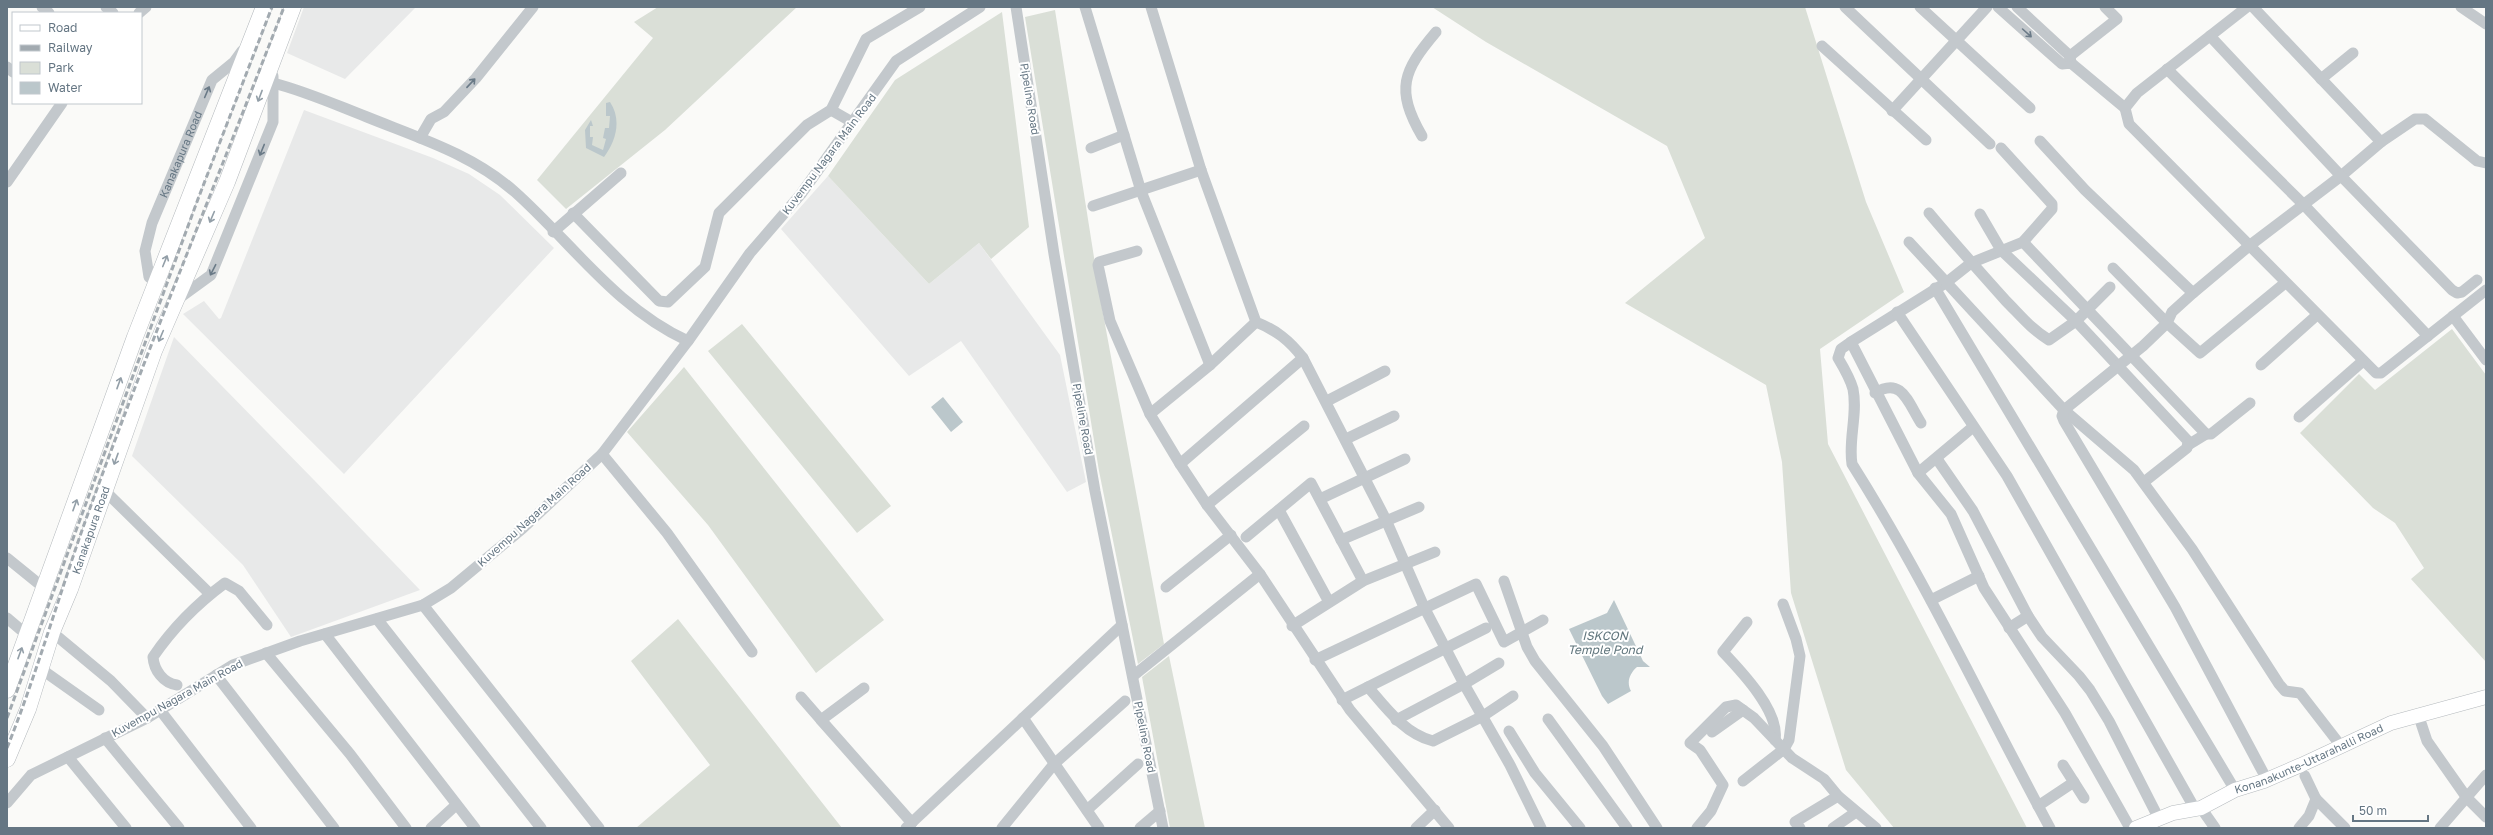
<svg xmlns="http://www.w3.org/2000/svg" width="2493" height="835" font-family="'Golos Text',sans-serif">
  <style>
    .built { fill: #e8e9e9 }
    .green { fill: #dadfd7 }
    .water { fill: #bbc7cb }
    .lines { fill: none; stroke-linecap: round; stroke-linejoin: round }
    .major-casing { stroke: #b5babe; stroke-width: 15 }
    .highway-casing { stroke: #b4b9bd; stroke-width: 17 }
    .minor { stroke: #c3c8cc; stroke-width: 11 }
    .major { stroke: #fff; stroke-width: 14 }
    .highway { stroke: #fff; stroke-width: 16 }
    .rail { stroke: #a2aab0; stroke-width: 3; stroke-dasharray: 6 3; stroke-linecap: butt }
    .oneway { stroke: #6a7a87 }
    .oneway2 { stroke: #939fa8 }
    .labels { text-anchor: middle; stroke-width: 4; stroke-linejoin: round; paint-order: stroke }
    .street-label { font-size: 11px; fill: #657683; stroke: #fff }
    .water-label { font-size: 12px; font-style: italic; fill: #60757c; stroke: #fff }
  </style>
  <rect width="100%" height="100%" fill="#fafaf8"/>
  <!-- built -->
  <path class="built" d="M 304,7 L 416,7 L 345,79 L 287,53 Z
    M 304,110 L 433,158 L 469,174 L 500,195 L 554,248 L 344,474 L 183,314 L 204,301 L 219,319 L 221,318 Z
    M 828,176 L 929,284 L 979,243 L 1060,355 L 1086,482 L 1067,492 L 961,341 L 909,376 L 781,229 Z
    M 174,337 L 314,480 L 420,590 L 291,637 L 243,565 L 132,456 Z"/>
  <!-- green -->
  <path class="green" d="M 658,7 L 797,7 L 665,130 L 566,209 L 537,180 L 653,38 L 634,22 Z
    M 1432,7 L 1805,7 L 1866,202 L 1904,292 L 1820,349 L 1828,444 L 2027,828 L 1894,828 L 1846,770 L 1791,593 L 1782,462 L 1766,385 L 1625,303 L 1705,238 L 1667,146 L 1486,42 Z
    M 1055,10 L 1102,308 L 1164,644 L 1138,664 L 1099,471 L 1025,17 Z
    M 1002,12 L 1029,227 L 991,259 L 979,243 L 929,284 L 828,176 L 895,80 Z
    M 742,324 L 891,506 L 857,533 L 708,351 Z
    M 2452,329 L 2486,375 L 2486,662 L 2411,579 L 2424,568 L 2395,523 L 2373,508 L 2300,433 L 2359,374 L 2375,390 Z
    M 684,367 L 884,620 L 816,673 L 708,525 L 627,432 Z
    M 678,619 L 842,828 L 636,828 L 710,765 L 631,661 Z
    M 1169,656 L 1205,828 L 1170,828 L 1142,677 Z"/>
  <!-- water -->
  <path class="water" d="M 610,102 C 622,120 616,141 604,157 L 586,148 L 585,130 L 591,120 L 593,126 L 590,126 L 590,137 L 593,137 L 592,145 L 603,150 L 606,139 L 603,138 L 605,128 L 609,128 L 610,116 L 606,116 L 606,103 Z
    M 943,397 L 963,422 L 951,432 L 931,407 Z
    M 1614,600 L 1643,661 L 1650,667 L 1637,667 C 1630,673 1626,682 1631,691 L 1608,704 L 1602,696 L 1569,629 L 1607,613 Z"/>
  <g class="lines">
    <defs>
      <g id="major">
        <path id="s2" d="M 2136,828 L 2173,813 L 2201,808 L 2235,790 L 2264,781 L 2301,765 L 2391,723 L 2486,697"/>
      </g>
      <g id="highway">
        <path d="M 7,690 L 135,337 L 264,7"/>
        <path id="s3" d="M 7,759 L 28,709 L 52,632 L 70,589 L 154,351 L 227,182 L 293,7"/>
      </g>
    </defs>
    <!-- major casing -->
    <use href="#major" class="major-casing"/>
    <!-- highway casing -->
    <use href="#highway" class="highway-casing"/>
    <!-- minor -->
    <g class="minor">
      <path d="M 42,7 L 49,13"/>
      <path d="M 106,7 L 113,13"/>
      <path d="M 1016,7 L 1054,254 L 1095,491 L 1163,828"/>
      <path d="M 1085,7 L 1141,191 L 1210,365"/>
      <path d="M 1151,7 L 1201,170 L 1256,322 C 1276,330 1289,340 1303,358 L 1386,520 L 1424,607 L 1464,684 L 1510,765 L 1541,828"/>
      <path d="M 1845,7 L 1990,144"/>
      <path d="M 1920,7 L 2030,108"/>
      <path d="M 1998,7 L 2062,64 L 2071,63 L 2125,108"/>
      <path d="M 2017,7 L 2070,56 L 2071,63"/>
      <path d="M 2247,7 L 2137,93 L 2125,108 L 2129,124 L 2376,373 L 2381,373 L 2486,290"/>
      <path d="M 2461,7 L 2486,24"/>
      <path d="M 139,13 L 146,7"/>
      <path d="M 2210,36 L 2341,176 L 2381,142 L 2253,7"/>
      <path d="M 1822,46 L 1926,140"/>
      <path d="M 2070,56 L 2117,19 L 2105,7"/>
      <path d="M 7,67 L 13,72"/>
      <path d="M 2167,69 L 2304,205 L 2428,336"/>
      <path d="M 2321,79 L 2353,53"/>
      <path d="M 273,83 C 305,91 336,105 367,117 C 419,138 472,154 515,192 C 572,243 616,308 688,341"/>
      <path d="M 831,110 L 852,122"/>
      <path d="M 1892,111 L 1987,7"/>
      <path d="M 1422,136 C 1395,89 1403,71 1436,32"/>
      <path d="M 420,138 L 431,119 L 444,112 L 476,78 L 533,7"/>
      <path d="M 2040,141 L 2085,190 L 2193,293"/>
      <path d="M 2381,142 L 2415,119 L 2425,119 L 2477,161 L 2486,163"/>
      <path d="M 1091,148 L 1124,135"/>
      <path d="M 2001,148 L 2052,204 L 2052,209 L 2023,242 L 1971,263 L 1947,282 L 1851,342 L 1918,473 L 1951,514 L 1984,588 L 2065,713 L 2130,828"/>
      <path d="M 7,182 L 62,103"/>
      <path d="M 1093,206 L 1201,170"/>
      <path d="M 573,213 L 659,301 L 668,302 L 705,267 L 719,213 L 807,125 L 831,110 L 866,39 L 920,7"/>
      <path d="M 1929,213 C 1954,243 1980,272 2006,301 C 2021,316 2030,328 2049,340 L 2076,321 L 2110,287"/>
      <path d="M 1980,214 L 2001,250 L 2076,321 L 2188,441 L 2187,448 L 2144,482"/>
      <path d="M 553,232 L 621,173"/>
      <path d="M 1909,242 L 2064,410 L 2134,470 L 2192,549 L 2279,684 L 2285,691 L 2300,693 L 2341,746"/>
      <path d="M 2023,242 L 2206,434 L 2211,434 L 2250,403"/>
      <path d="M 1137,251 L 1099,262 L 1098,265 L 1110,321 L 1150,414 L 1180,464 L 1207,505 L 1260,574 L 1350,710 L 1449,828"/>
      <path d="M 2113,268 L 2167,323 L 2200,353 L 2285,283"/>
      <path id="s1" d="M 157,282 L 149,277 L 145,251 L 152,223 L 212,80 L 234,62 L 242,51"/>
      <path d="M 1935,288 L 2235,790"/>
      <path d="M 178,299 L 211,275 L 273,122 L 273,76"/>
      <path d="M 1897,312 L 2007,476 L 2195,809"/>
      <path d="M 2453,316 L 2486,360"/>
      <path d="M 1851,342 L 1841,349 L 1838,358 C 1844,368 1850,378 1853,389 C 1858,414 1848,440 1852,464 C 1926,581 1984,706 2050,828"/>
      <path d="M 2261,365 L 2317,315"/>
      <path d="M 1875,393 C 1902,376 1908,403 1921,423"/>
      <path d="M 1327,401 L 1385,371"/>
      <path d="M 1150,414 L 1210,365 L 1256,322"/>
      <path d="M 2299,417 L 2363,361"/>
      <path d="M 1346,439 L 1394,416"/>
      <path d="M 2188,445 L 2206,434"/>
      <path d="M 602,454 L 667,533 L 752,652"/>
      <path d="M 1937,459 L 1973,511 L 2028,616 L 2042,637 L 2079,676 L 2090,690 L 2109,721 L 2159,819"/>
      <path d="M 1180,464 L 1303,358"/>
      <path d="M 1918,473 L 1973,427"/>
      <path d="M 105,491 L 210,594"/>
      <path d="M 1320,499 L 1405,459"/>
      <path d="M 1207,505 L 1304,426"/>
      <path d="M 1279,510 L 1329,602"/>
      <path d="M 1246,537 L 1311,483 L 1363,581"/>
      <path d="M 1341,540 L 1419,507"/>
      <path d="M 7,558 L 44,588"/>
      <path d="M 1504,581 L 1527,647 L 1535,661 L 1603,746 L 1657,828"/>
      <path d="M 1166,587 L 1231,535"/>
      <path d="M 1931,600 L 1979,576"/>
      <path d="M 423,605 L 599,828"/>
      <path d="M 7,618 L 27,635"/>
      <path d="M 377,619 L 541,828"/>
      <path d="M 1747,622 L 1723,652 C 1742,672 1780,712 1775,740"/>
      <path d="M 1292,626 L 1363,581 L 1435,552"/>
      <path d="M 2009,628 L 2028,616"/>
      <path d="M 52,632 L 111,681 L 147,718"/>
      <path d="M 325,634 L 475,828"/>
      <path d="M 266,653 L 350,754 L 406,828"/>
      <path d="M 1315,660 L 1476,584 L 1504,642 L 1543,620"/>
      <path d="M 41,669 L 99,710"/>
      <path d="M 216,675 L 334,828"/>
      <path d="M 1133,676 L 1260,574"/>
      <path d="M 177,685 C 163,683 154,670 153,657 C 172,629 198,603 225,583 L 239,591 L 267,625"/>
      <path d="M 1368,687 C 1386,708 1405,734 1433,741 L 1483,716 L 1513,696"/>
      <path d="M 801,697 L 821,720 L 864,688"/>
      <path d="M 1342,700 L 1486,628"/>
      <path d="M 160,710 L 251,828"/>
      <path d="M 2418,714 L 2427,741 L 2467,798 L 2486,817"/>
      <path d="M 1023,718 L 1099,828"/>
      <path d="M 1548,719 L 1627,828"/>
      <path d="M 821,720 L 912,823"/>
      <path d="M 1396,720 L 1464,684 L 1499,663"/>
      <path d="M 1509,731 L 1535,773 L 1580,828"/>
      <path d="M 1712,732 L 1743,710"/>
      <path d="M 105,738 L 179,828"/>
      <path d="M 68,757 L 126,828"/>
      <path d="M 2063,765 L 2084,798"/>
      <path d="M 2266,778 L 2175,607 L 2064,421 L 2062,416 L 2064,410 L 2143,346 L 2167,323 L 2172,312 L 2193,293 L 2249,246 L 2341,176 L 2452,290 L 2457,293 L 2462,292 L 2477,280"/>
      <path d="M 1743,781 L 1784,749 L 1789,740 L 1800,656 L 1796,639 L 1783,604"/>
      <path d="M 2316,799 L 2345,828"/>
      <path d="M 7,803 L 31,775 L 147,718 L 233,665 L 300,641 L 423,605 L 451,588 L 523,528 L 602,454 L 688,341 L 750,253 L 801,194 L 896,61 L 980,7"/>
      <path d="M 2038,806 L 2074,782"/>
      <path d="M 2201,808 L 2215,828"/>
      <path d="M 1087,810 L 1138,764"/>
      <path d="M 431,828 L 456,805"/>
      <path d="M 906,828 L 1122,625"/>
      <path d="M 1002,828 L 1054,764 L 1125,701"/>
      <path d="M 1140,828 L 1160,811"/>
      <path d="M 1416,828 L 1435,810"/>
      <path d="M 1697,828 L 1711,811 L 1723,785 L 1700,750 L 1690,743 L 1726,707 L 1736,705 L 1754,718 L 1792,758 L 1824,779 L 1838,796 L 1876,828"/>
      <path d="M 1800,828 L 1795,822 L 1838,796"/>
      <path d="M 1833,828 L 1856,812"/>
      <path d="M 2299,828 L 2309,816 L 2316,799 L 2305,776"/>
      <path d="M 2440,828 L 2486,775"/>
    </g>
    <!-- major -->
    <use href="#major" class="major"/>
    <!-- highway -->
    <use href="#highway" class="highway"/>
    <!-- rail -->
    <path class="rail" d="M 7,718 L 198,199 L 272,7
      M 7,748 C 37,673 59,595 86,519 C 148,347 218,178 284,7"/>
  </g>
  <!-- one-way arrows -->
  <defs><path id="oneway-shaft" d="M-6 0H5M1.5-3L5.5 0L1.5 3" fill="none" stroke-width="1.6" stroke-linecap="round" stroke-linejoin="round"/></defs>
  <g class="oneway">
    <use href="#oneway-shaft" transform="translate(2027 33) rotate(42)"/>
    <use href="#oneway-shaft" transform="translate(471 83) rotate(-47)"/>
    <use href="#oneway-shaft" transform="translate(207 92) rotate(-67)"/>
    <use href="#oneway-shaft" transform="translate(262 150) rotate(112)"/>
    <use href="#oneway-shaft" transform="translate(213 270) rotate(117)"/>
  </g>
  <g class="oneway2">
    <use href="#oneway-shaft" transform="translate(260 96) rotate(111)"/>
    <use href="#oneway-shaft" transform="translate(212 217) rotate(113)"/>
    <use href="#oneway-shaft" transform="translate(165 261) rotate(-68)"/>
    <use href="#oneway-shaft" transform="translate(161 336) rotate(113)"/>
    <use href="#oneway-shaft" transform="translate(119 383) rotate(-70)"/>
    <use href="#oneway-shaft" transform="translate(116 459) rotate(110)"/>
    <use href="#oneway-shaft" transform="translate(75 505) rotate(-70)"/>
    <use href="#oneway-shaft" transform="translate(20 653) rotate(-70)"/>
  </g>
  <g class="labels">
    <!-- street labels -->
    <g class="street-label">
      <text transform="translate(1030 99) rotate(81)" y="4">Pipeline Road</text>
      <text dy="4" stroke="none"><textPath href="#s1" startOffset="139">Kanakapura Road</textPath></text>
      <text transform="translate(829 154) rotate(-53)" y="4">Kuvempu Nagara Main Road</text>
      <text transform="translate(1083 419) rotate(80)" y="4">Pipeline Road</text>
      <text transform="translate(534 515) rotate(-42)" y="4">Kuvempu Nagara Main Road</text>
      <text dy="4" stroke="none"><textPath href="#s3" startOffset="244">Kanakapura Road</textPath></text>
      <text transform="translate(177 698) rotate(-29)" y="4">Kuvempu Nagara Main Road</text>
      <text transform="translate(1145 737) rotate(79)" y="4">Pipeline Road</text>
      <text dy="4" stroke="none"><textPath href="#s2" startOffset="187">Konanakunte-Uttarahalli Road</textPath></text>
    </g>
    <!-- water labels -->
    <g class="water-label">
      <text x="1605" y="640">ISKCON<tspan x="1605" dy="14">Temple Pond</tspan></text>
    </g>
  </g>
  <!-- border -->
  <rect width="2493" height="835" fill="none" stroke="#657683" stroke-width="16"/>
  <!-- legend -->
  <rect x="12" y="12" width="130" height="92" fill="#ffffff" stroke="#c1c8cd"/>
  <rect x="20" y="25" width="20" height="6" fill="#ffffff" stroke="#c1c8cd"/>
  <text x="48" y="32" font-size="12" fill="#657683">Road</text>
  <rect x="20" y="45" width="20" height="6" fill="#a2aab0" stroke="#c1c8cd"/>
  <text x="48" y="52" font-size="12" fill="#657683">Railway</text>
  <rect x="20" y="62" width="20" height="12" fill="#dadfd7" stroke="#c1c8cd"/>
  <text x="48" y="72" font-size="12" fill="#657683">Park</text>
  <rect x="20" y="82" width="20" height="12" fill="#bbc7cb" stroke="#c1c8cd"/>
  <text x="48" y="92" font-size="12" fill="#657683">Water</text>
  <!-- scale -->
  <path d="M2353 815v6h75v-6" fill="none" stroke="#657683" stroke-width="2"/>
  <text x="2359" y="815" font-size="12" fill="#657683" stroke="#ffffff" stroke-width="3" paint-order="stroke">50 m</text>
</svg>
